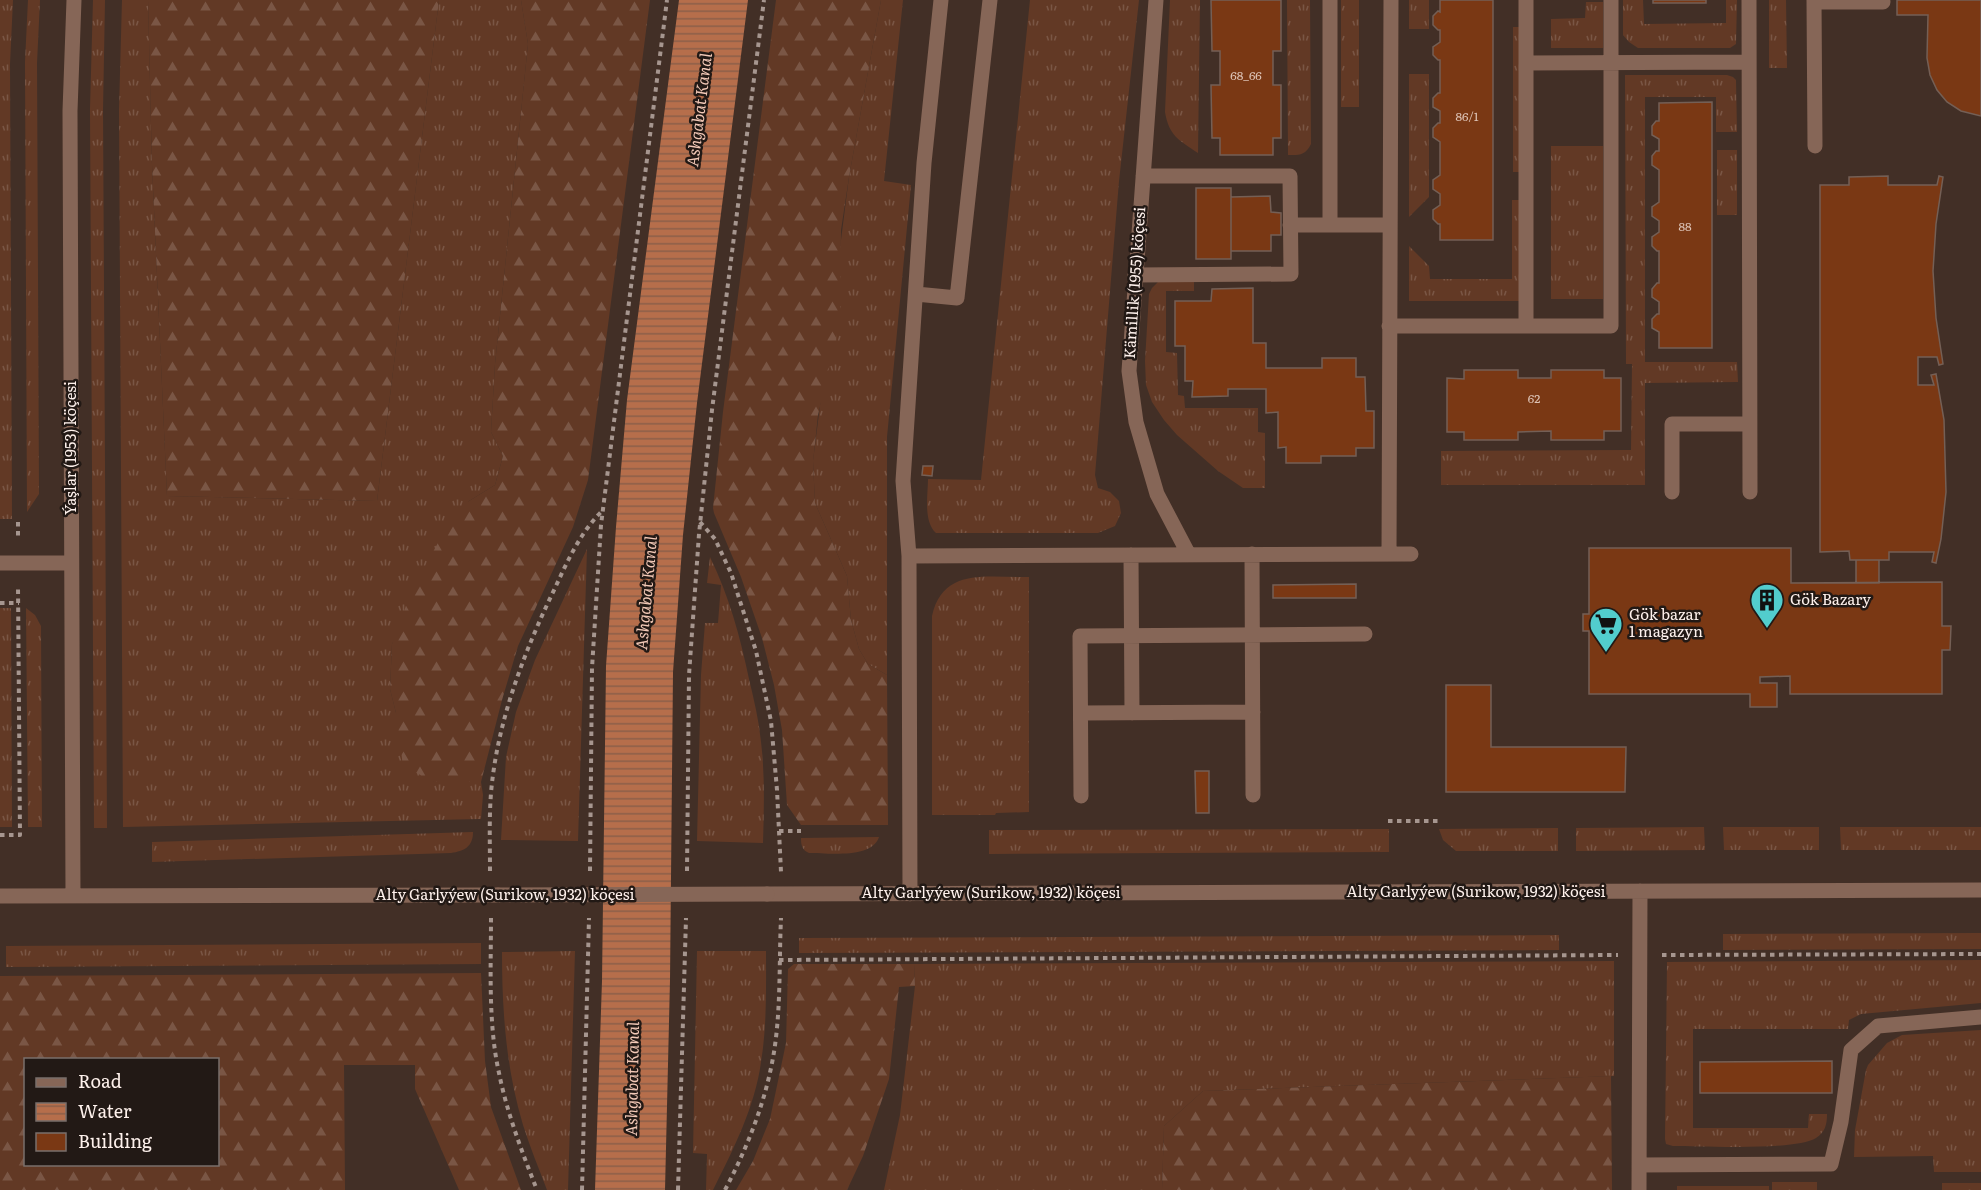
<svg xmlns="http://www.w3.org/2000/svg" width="1981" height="1190" font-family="Literata,serif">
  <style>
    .grass { fill: url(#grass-tufts) }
    .forest { fill: url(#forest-firs); fill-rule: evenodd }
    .pitch { fill: #623925 }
    .water { fill: url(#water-rules) }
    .building { fill: #7a3814; stroke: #745f55; stroke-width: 1.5 }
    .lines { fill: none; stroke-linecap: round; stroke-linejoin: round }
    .path { stroke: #a6968f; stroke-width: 4; stroke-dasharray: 4.5 4.5; stroke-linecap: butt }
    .minor { stroke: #866657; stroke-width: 15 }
    .minor-bridge { stroke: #866657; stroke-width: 15 }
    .labels { text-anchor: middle; stroke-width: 5; stroke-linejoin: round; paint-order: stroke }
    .number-label { font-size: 12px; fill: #ddc3b6 }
    .street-label { font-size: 15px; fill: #fef1ec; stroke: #221915 }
    .poi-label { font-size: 15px; fill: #fef1ec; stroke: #221915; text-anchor: start }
    .water-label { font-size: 16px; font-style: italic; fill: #f3c9b7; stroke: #221915 }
  </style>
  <defs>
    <pattern id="grass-tufts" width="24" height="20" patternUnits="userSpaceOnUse" patternTransform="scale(1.5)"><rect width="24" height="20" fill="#623925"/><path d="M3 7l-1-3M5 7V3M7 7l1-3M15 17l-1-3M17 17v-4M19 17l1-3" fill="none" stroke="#7a5645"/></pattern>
    <pattern id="forest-firs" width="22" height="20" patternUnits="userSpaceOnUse" patternTransform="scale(1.5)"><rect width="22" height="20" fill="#623925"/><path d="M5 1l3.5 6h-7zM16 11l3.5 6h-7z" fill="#7a5645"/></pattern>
    <pattern id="water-rules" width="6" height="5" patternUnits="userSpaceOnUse" patternTransform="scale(1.5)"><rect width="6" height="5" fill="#b66e4b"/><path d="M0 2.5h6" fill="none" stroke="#8c5f49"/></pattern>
  </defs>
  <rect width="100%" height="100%" fill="#422f26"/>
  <!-- grass -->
  <path class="grass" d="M 0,0 L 13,0 L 10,64 L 12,519 L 0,519 Z
    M 28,0 L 40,0 L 37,63 L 39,494 L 27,512 L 25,62 Z
    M 93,0 L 105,0 L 103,110 L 107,828 L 94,828 L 90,109 Z
    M 122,0 L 148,0 L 152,165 L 167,496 L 377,501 L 439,0 L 521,0 L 528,44 L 495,364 L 491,432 L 503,456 L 495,485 L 469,501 L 392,644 L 390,689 L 396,713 L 434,782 L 481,782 L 483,795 L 481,819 L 123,827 L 119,110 Z
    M 881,0 L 903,0 L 884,181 L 911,185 L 887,437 L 887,675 L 868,664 L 859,649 L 851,620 L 847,576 L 815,503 L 813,461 L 849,177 Z
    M 1030,0 L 1139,0 L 1119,181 L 1095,475 L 1098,488 L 1110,492 L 1119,501 L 1121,513 L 1115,526 L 1098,533 L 936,533 C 923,521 928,495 928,479 L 981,480 Z
    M 1170,0 L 1200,0 L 1198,153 C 1179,140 1169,136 1165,112 Z
    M 1287,0 L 1310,0 L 1311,144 C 1305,156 1299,155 1288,155 Z
    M 1341,0 L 1359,0 L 1359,107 L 1341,107 Z
    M 1409,0 L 1429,0 L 1429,29 L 1409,29 Z
    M 1623,0 L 1643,0 L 1644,24 L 1726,23 L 1726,0 L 1737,0 L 1736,44 L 1730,48 L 1638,48 L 1629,42 L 1623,35 Z
    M 1769,0 L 1786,0 L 1787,68 L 1769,68 Z
    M 1586,2 L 1603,2 L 1603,48 L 1551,48 L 1551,19 L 1585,18 Z
    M 1513,27 L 1522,27 L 1522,172 L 1513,172 Z
    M 1409,74 L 1429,74 L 1429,197 L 1409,217 Z
    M 1625,75 L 1727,75 L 1733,77 L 1736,80 L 1737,132 L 1716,132 L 1716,97 L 1645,97 L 1645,362 L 1737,362 L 1738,382 L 1645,383 L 1645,485 L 1441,485 L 1441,451 L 1631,450 L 1632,364 L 1626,364 Z
    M 1551,146 L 1603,146 L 1603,299 L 1551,299 Z
    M 1717,150 L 1737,150 L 1737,215 L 1717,215 Z
    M 1512,200 L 1522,200 L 1522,301 L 1409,301 L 1409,246 L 1429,266 L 1430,279 L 1512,279 Z
    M 1194,281 L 1194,291 L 1166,291 L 1166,352 L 1177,353 L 1178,395 L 1184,396 L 1185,408 L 1258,408 L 1258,432 L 1265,433 L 1265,488 L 1243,488 L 1218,471 L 1177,435 L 1164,420 L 1152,402 L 1146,385 L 1145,361 L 1149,294 L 1152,288 L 1158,282 Z
    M 587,549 L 578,841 L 501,840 L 506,757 L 516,712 L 535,660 Z
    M 710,557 C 729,596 740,636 749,679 C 754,700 759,721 761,742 C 765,775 764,809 763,843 L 697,841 L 701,675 L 705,623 L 718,623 L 721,585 L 707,583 Z
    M 1029,577 L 1029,812 L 996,813 L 995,815 L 932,815 L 932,616 C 943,566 989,578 1029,577 Z
    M 0,608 L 11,608 L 12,827 L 0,827 Z
    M 26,608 L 35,615 L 41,626 L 42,827 L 28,827 Z
    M 1704,827 L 1705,850 L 1576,851 L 1576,828 Z
    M 1723,827 L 1819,827 L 1819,850 L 1724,850 Z
    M 1840,827 L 1981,827 L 1981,850 L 1841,850 Z
    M 1558,828 L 1558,851 L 1456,851 L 1443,840 L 1439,829 Z
    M 1389,829 L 1389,852 L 989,854 L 989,830 Z
    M 473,832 C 473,847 464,851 451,853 L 152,862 L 152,842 Z
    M 879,837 C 872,859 828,853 809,853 C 802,850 801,845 801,838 Z
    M 1981,933 L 1981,949 L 1723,950 L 1723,934 Z
    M 1559,935 L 1559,950 L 799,953 L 799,938 Z
    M 481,943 L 481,964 L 6,967 L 6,946 Z
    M 575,951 L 568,1190 L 547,1190 C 539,1169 530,1147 523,1125 C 506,1068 502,1011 502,952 Z
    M 697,951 L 766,951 C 766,988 767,1025 761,1062 C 755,1107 733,1150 713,1190 L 692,1190 L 706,1190 L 707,1154 L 693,1153 Z
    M 1981,960 L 1981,1003 L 1861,1014 L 1849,1020 L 1848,1029 L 1693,1029 L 1693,1128 L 1808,1128 L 1809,1114 L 1827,1114 C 1827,1125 1825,1132 1816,1138 C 1795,1151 1701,1146 1673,1146 L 1666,1144 L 1665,1139 L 1667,962 Z
    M 1614,961 L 1614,1076 L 1203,1091 L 1164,1126 L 1162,1190 L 884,1190 L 900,1115 L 915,986 L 914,964 Z
    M 1981,1030 L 1981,1172 L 1934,1172 L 1933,1156 L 1854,1157 L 1855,1130 L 1866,1070 L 1868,1065 L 1887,1043 L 1902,1035 Z
    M 1772,1182 L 1817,1182 L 1817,1190 L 1772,1190 Z
    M 1942,1183 L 1981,1183 L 1981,1190 L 1942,1190 Z"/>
  <!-- forest -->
  <path class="forest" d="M 148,0 L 439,0 L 377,501 L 167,496 L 152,165 Z
    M 521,0 L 650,0 L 588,480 L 573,527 L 518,646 L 502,700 L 481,782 L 434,782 L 403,766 L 396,713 L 390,689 L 392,644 L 411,592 L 450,521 L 469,501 L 495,485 L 503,456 L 491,432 L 495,364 L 528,44 Z
    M 776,0 L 881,0 L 849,177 L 841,230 L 840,321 L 818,415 L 813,462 L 815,503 L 847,576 L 851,620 L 859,649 L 868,664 L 887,675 L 888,825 L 801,825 L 787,805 L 782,730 L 774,685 L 762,638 L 741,577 L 714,513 L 713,508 L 723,412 Z
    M 794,964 L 914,964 L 915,986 L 899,987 L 889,1079 L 863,1156 L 847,1190 L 736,1190 L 753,1161 L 770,1119 L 786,1043 L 788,969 Z
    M 481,973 L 485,1061 L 491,1107 L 521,1190 L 459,1190 L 415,1089 L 415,1065 L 344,1065 L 345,1190 L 0,1190 L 0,976 ZM 26,1060 L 218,1060 L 218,1164 L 26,1164 Z
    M 1611,1076 L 1612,1190 L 1162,1190 L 1164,1126 L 1203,1091 Z"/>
  <!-- pitch -->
  <path class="pitch" d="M 1677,1186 L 1769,1186 L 1769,1190 L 1677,1190 Z"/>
  <!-- water -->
  <path class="water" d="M 679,0 L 748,0 L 697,403 L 683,535 L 673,672 L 670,980 L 665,1190 L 595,1190 L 602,981 L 606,666 L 616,527 L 627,400 Z"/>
  <!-- building -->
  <path class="building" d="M 1211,0 L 1281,0 L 1281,51 L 1273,51 L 1273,85 L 1281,85 L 1281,138 L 1273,138 L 1273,155 L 1220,155 L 1220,138 L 1212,138 L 1211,85 L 1220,85 L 1220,51 L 1212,51 Z
    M 1440,0 L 1493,0 L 1493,240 L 1440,240 L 1440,224 L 1438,224 L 1433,219 L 1433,210 L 1440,205 L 1440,194 L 1433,189 L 1433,180 L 1440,175 L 1440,142 L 1433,137 L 1433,128 L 1438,123 L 1440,123 L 1440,111 L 1433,107 L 1433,98 L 1438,93 L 1440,93 L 1440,60 L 1438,60 L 1433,55 L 1433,47 L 1440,42 L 1440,30 L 1438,30 L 1433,25 L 1433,16 L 1438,11 L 1440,12 Z
    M 1653,0 L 1706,0 L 1706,3 L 1653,3 Z
    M 1897,0 L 1981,0 L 1981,116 L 1961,111 L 1947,102 L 1937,90 L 1930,75 L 1927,58 L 1928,15 L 1897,15 Z
    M 1712,102 L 1712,348 L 1659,348 L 1659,332 L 1652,328 L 1652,319 L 1657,314 L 1659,314 L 1659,302 L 1652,297 L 1652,289 L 1657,283 L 1659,283 L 1659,251 L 1657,251 L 1652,246 L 1652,237 L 1659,232 L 1659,221 L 1652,216 L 1652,207 L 1659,202 L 1659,170 L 1652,165 L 1652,156 L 1656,151 L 1659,151 L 1659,139 L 1652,135 L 1652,126 L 1656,121 L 1659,121 L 1659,103 Z
    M 1888,176 L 1888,185 L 1937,185 L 1939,176 L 1943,177 L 1936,224 L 1933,271 L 1936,318 L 1943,364 L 1939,365 L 1937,357 L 1918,357 L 1918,385 L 1934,385 L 1931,375 L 1936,374 L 1944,420 L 1946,492 L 1941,539 L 1936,563 L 1932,562 L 1934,552 L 1889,552 L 1889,560 L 1850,560 L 1849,551 L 1820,552 L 1820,185 L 1849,185 L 1849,177 Z
    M 1196,188 L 1231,188 L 1231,259 L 1196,259 Z
    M 1270,196 L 1271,212 L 1281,213 L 1281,235 L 1271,235 L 1271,251 L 1231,251 L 1231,197 Z
    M 1253,288 L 1253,343 L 1266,343 L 1266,368 L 1322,368 L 1322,358 L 1356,358 L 1356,377 L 1365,377 L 1366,411 L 1374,411 L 1374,448 L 1356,448 L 1356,456 L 1321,456 L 1321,463 L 1286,463 L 1286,447 L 1278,448 L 1278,412 L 1266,413 L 1266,389 L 1228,389 L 1228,396 L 1192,397 L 1193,381 L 1185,381 L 1185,346 L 1175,346 L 1175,301 L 1211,301 L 1212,289 Z
    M 1464,370 L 1518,370 L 1518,378 L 1551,378 L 1551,370 L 1604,370 L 1604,378 L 1621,378 L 1621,431 L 1604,431 L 1604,440 L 1551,440 L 1551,431 L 1518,432 L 1518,440 L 1464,440 L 1464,432 L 1447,432 L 1447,378 L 1464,379 Z
    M 923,466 L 933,466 L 932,476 L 922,475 Z
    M 1589,548 L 1791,548 L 1791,583 L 1942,582 L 1942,626 L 1951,626 L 1950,650 L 1942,650 L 1942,694 L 1790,694 L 1790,676 L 1760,677 L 1760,683 L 1777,683 L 1777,707 L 1750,707 L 1750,694 L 1589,694 L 1589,631 L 1583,631 L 1583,614 L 1589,614 Z
    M 1856,560 L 1879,560 L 1879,583 L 1856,583 Z
    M 1356,584 L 1356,598 L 1273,598 L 1273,585 Z
    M 1446,685 L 1491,685 L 1491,747 L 1626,747 L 1625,792 L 1446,792 Z
    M 1195,771 L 1209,771 L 1209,813 L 1196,813 Z
    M 1832,1061 L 1832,1093 L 1700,1093 L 1700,1062 Z"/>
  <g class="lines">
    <!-- path -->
    <path class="path" d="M 18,522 L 18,540
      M 700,522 L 715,539 L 731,573 L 756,651 L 771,721 L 777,790 L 781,872
      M 0,603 L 19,603
      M 1388,821 L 1438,821
      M 779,831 L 801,831
      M 0,835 L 20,835 L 18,586
      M 490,871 C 490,845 489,819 491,793 C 497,722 524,652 555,588 C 568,560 580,533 602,511
      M 590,871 L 592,668 L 601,525 L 667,0
      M 687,871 L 689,675 L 699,534 L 712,410 L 764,0
      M 491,918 C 491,967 488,1024 499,1073 C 507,1113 522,1152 537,1190
      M 1662,955 L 1981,954
      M 779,960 L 1618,955
      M 582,1190 L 589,918
      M 678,1190 L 686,918
      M 725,1190 C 748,1146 766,1101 774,1052 C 781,1008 779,962 781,918"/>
    <!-- minor -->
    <path class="minor" d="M 1156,0 L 1129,371 L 1136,422 L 1157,494 L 1189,555
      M 1526,0 L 1526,326
      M 1749,0 L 1750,492
      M 1814,0 L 1815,146
      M 1814,2 L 1883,2
      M 1526,63 L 1749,62
      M 1290,225 L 1330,225 L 1330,0
      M 1330,225 L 1390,225
      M 1135,275 L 1291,274 L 1290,176 L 1143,176
      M 916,294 L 957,298 L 990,0
      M 1389,326 L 1611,326 L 1611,0
      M 1672,492 L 1672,424 L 1749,424
      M 1252,554 L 1253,795
      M 1389,554 L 1391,0
      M 1131,555 L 1132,713
      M 909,556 L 1411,554
      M 0,563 L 71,563
      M 1081,713 L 1253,712
      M 1081,796 L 1080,636 L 1365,634
      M 767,894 L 1981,890
      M 910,894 L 909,556 L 903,481 L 924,163 L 941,0
      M 0,896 L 498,895
      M 73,896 L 70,111 L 74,0
      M 1639,1165 L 1831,1164 L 1841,1122 L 1851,1050 L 1878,1026 L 1981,1017
      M 1639,1190 L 1640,891"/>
    <!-- minor-bridge -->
    <path class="minor-bridge" d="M 498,895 L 767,894"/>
  </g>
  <!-- icons -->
  <defs>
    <symbol id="building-pin" viewBox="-11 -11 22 30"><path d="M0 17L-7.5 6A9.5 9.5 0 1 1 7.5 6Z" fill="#52cdcd" stroke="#221915"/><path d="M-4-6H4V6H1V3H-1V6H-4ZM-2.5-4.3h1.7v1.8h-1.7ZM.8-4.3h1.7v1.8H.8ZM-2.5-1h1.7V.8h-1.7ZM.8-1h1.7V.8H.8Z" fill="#111"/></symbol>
    <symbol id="supermarket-pin" viewBox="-11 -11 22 30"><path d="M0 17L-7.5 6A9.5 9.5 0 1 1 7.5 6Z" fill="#52cdcd" stroke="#221915"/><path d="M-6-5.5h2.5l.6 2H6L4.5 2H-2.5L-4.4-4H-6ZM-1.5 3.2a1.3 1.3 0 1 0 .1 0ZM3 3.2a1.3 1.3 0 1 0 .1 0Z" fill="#111"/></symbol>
  </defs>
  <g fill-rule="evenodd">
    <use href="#building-pin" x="1748" y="581" width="38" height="52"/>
    <use href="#supermarket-pin" x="1587" y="605" width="38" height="52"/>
  </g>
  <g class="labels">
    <!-- number labels -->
    <g class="number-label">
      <text x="1246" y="80">68_66</text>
      <text x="1467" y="121">86/1</text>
      <text x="1685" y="231">88</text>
      <text x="1534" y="403">62</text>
    </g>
    <!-- street labels -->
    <g class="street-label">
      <text transform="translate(1135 283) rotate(-86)" y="5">Kämillik (1955) köçesi</text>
      <text transform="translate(71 448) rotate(-90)" y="5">Ýaşlar (1953) köçesi</text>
      <text x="1476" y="897">Alty Garlyýew (Surikow, 1932) köçesi</text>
      <text x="991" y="898">Alty Garlyýew (Surikow, 1932) köçesi</text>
      <text x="505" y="900">Alty Garlyýew (Surikow, 1932) köçesi</text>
    </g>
    <!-- poi labels -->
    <g class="poi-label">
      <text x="1790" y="605">Gök Bazary</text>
      <text x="1629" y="620">Gök bazar<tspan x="1629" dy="17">1 magazyn</tspan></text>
    </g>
    <!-- water labels -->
    <g class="water-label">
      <text transform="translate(699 110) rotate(-83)" y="6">Ashgabat Kanal</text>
      <text transform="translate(646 593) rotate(-85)" y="6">Ashgabat Kanal</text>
      <text transform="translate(632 1079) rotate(-89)" y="6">Ashgabat Kanal</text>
    </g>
  </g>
  <!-- legend -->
  <rect x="24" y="1058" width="195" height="108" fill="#221915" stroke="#7a6f6b" stroke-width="1.5"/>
  <rect x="36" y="1078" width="30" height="9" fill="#866657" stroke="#7a6f6b" stroke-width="1.5"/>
  <text x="78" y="1088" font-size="18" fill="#fef1ec">Road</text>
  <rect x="36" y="1103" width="30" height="18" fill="url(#water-rules)" stroke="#7a6f6b" stroke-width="1.5"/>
  <text x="78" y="1118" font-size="18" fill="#fef1ec">Water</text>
  <rect x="36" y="1133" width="30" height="18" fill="#7a3814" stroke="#7a6f6b" stroke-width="1.5"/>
  <text x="78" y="1148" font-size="18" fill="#fef1ec">Building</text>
</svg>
